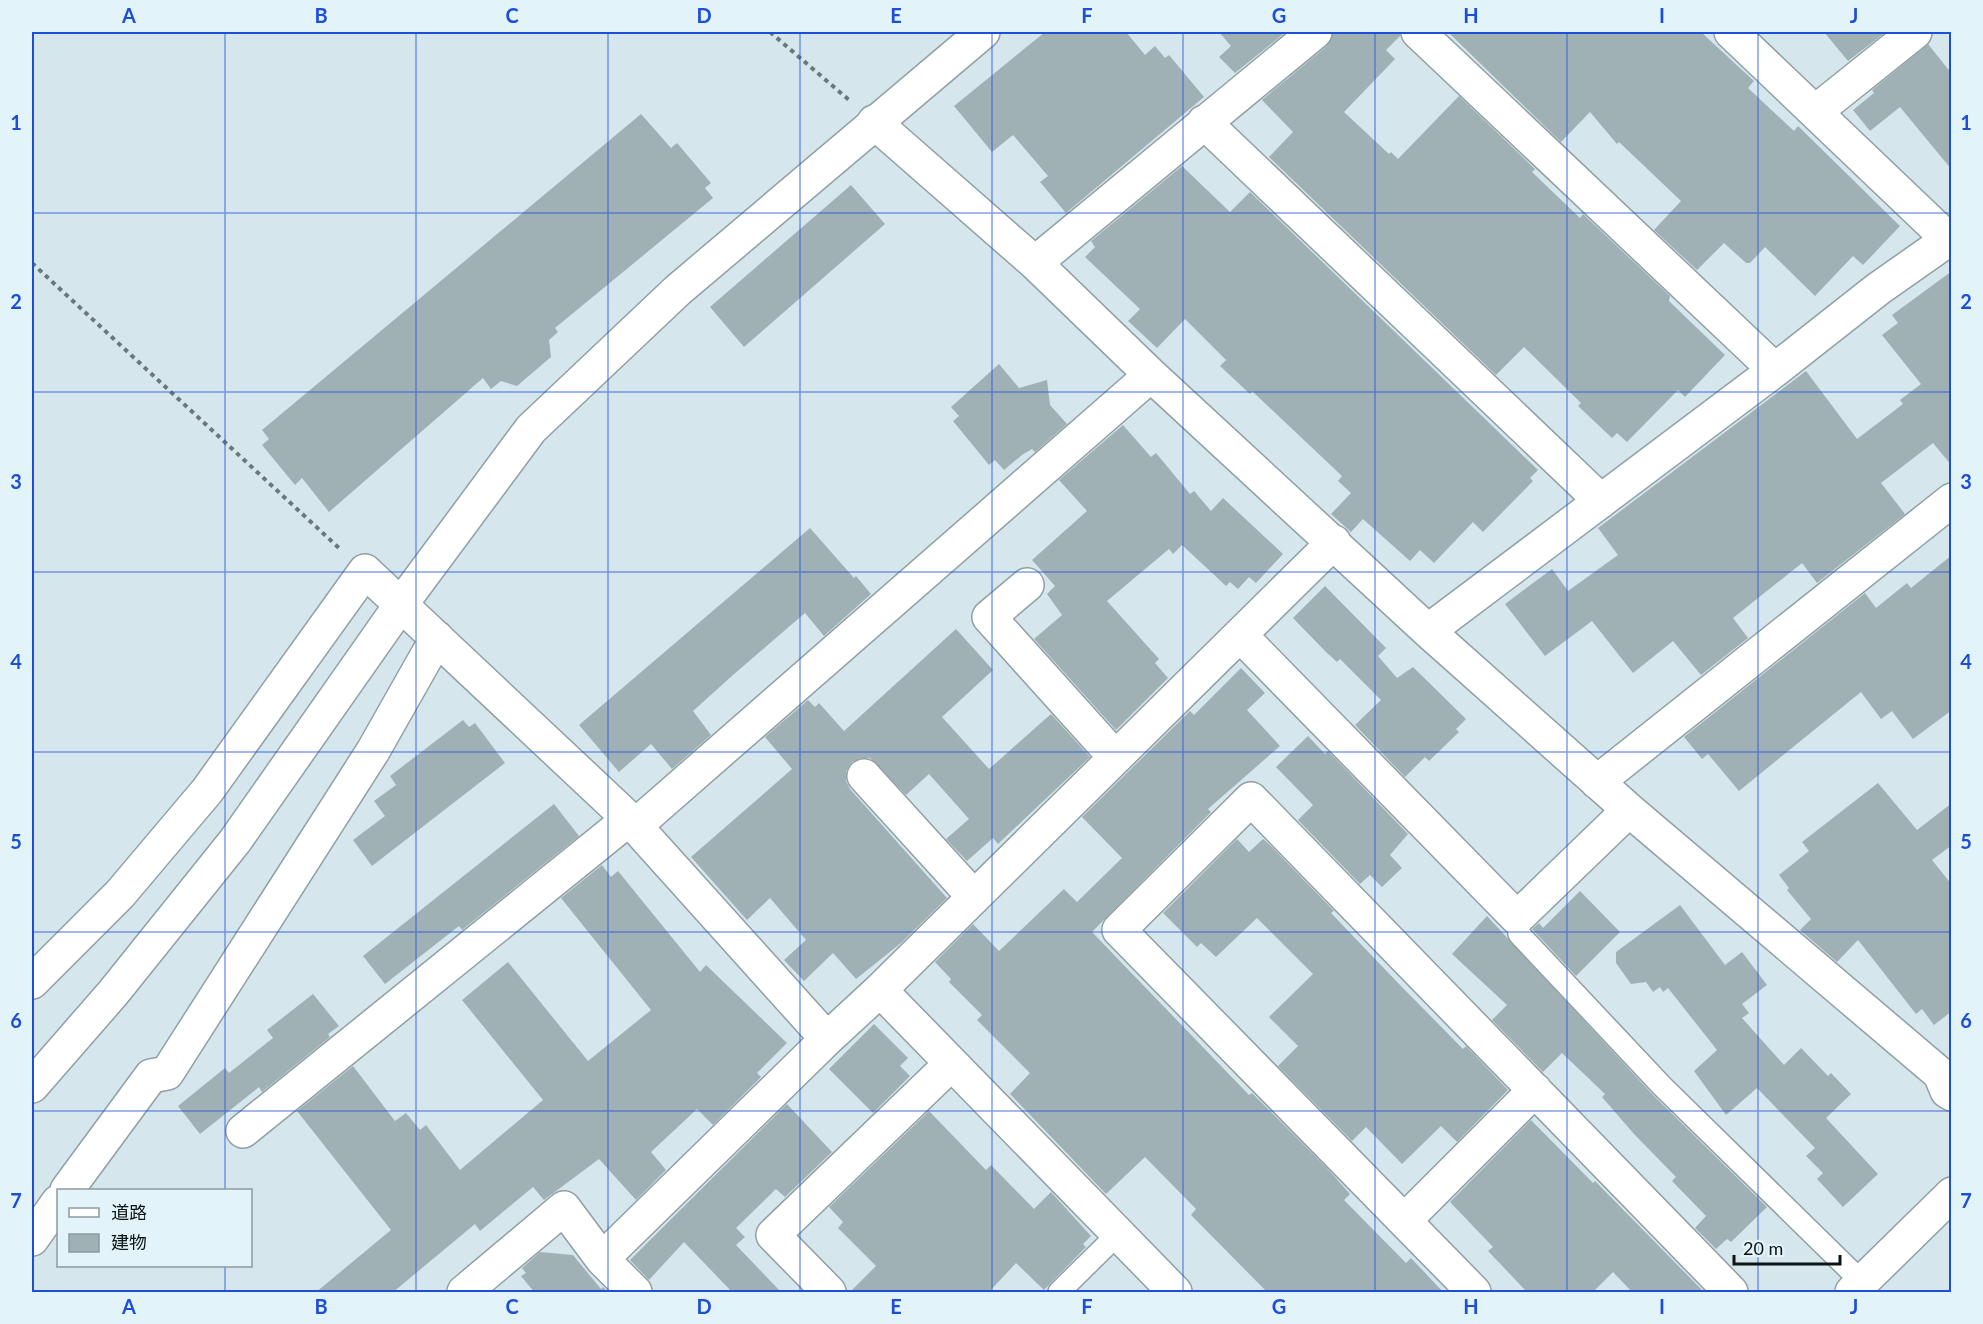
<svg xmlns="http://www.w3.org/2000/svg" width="1983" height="1324" font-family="Lato,'Noto Sans JP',sans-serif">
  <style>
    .building { fill: #a0b1b6 }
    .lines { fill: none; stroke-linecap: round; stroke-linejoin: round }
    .lane-casing { stroke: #8fa0a5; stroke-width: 24 }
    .street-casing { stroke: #8fa0a5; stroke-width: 36 }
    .secondary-casing { stroke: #8fa0a5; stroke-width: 36 }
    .path { stroke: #6b777a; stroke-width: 4; stroke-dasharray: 4.5 4.5; stroke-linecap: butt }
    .lane { stroke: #fff; stroke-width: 21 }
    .street { stroke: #fff; stroke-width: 33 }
    .secondary { stroke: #fff; stroke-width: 33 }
    .grid { fill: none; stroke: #1d4ed8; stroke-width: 1.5; stroke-opacity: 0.55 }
    .neatline { fill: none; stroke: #1d4ed8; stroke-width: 2 }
    .grid-label { font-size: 20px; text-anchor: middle; font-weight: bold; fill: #1d4ed8 }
  </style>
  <rect width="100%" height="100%" fill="#d5e7ec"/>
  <!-- building -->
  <path class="building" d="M 1045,32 L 1126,32 L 1145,55 L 1155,46 L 1165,58 L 1169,55 L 1204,97 L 1066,213 L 1040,182 L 1048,176 L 1013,135 L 992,152 L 954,106 Z
    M 1219,32 L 1286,32 L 1235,73 L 1219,57 L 1231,46 Z
    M 1333,32 L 1400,32 L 1400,36 L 1386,50 L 1395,59 L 1344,112 L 1389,154 L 1391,152 L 1398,159 L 1459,96 L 1535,169 L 1532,172 L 1580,218 L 1583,214 L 1670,296 L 1669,301 L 1725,355 L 1685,397 L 1678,390 L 1627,442 L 1617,433 L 1612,438 L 1578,406 L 1581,403 L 1524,347 L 1496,375 L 1269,157 L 1293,132 L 1262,100 L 1327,46 Z
    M 1448,32 L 1701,32 L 1754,81 L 1748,88 L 1794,131 L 1798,126 L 1900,226 L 1863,265 L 1853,256 L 1815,296 L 1765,247 L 1750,263 L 1746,263 L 1724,243 L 1697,270 L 1654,230 L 1681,201 L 1619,142 L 1617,144 L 1590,112 L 1561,142 Z
    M 1824,32 L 1886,32 L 1848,61 Z
    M 1928,44 L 1952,74 L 1952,170 L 1900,107 L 1870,131 L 1853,110 L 1874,93 L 1872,90 Z
    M 641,114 L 671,148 L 677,143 L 711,183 L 705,188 L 713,198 L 555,328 L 558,332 L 549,340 L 551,357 L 517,386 L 501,381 L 491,389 L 483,378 L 329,512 L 302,478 L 295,485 L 262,445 L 269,439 L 262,430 Z
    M 1182,166 L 1230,212 L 1250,192 L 1538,470 L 1530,478 L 1533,481 L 1483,532 L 1473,522 L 1434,563 L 1420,550 L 1410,561 L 1363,519 L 1351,532 L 1331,514 L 1351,493 L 1338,481 L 1342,476 L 1252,391 L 1250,394 L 1220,366 L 1226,360 L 1185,319 L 1157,348 L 1128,321 L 1140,309 L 1085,257 L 1095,247 L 1091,241 Z
    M 851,185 L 885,224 L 744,347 L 710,307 Z
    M 1952,271 L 1952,466 L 1933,443 L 1881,483 L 1905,514 L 1817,583 L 1802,563 L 1733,618 L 1748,638 L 1701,675 L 1673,641 L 1633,673 L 1592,621 L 1545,656 L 1505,604 L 1552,569 L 1568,591 L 1618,555 L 1598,528 L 1806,371 L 1857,439 L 1903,404 L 1900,400 L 1921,384 L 1882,335 L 1898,323 L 1892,315 Z
    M 999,364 L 1019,388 L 1047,380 L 1050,405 L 1067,424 L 1035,452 L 1032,449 L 1022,455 L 1004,470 L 995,460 L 989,465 L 953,421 L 959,416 L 951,407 Z
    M 1123,425 L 1151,457 L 1156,453 L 1190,494 L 1194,491 L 1211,511 L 1223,498 L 1283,554 L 1256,583 L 1249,577 L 1238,589 L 1230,582 L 1226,586 L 1182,545 L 1173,554 L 1169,549 L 1107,601 L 1159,659 L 1155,663 L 1168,678 L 1116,730 L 1034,639 L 1062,615 L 1047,594 L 1055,586 L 1032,560 L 1087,511 L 1059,480 Z
    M 810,528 L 854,578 L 856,576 L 871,594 L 824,636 L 805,613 L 733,675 L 693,711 L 711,735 L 672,769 L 651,744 L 619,772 L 579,725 Z
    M 1952,555 L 1952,710 L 1913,739 L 1892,711 L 1881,719 L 1861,692 L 1739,791 L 1708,754 L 1702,759 L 1684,737 L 1865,593 L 1876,608 L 1907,583 L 1911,588 Z
    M 1325,586 L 1386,648 L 1378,656 L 1397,678 L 1413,667 L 1466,719 L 1456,729 L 1459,732 L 1429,761 L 1425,757 L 1405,777 L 1355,725 L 1381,700 L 1340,659 L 1337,662 L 1326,652 L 1293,618 Z
    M 956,629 L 993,670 L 942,717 L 989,769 L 1051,714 L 1090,757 L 998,844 L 993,838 L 967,861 L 946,839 L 969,819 L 929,774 L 906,795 L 870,758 L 861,758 L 852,762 L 846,771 L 846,781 L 850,789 L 947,898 L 901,943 L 856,979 L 833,953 L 804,981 L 784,960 L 806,940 L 770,898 L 747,920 L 691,857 L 792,769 L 765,737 L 808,700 L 815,707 L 819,703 L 844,731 Z
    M 1241,668 L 1265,693 L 1247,710 L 1280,746 L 1208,809 L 1211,812 L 1092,932 L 1249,1095 L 1252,1093 L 1326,1167 L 1350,1194 L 1344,1200 L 1406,1263 L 1411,1258 L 1444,1293 L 1268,1293 L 1191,1215 L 1196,1209 L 1145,1157 L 1106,1194 L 1010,1094 L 1030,1073 L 977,1020 L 982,1015 L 949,982 L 951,979 L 935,962 L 973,924 L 999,951 L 1064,889 L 1077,902 L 1122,858 L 1082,817 L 1190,711 L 1194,715 Z
    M 463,720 L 469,727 L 475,723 L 505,763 L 372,866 L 353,840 L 385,816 L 374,801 L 396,785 L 390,776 Z
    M 1308,736 L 1325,754 L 1328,751 L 1408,834 L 1390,855 L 1402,868 L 1382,887 L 1370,875 L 1360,884 L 1298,820 L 1313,805 L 1276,767 Z
    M 1878,783 L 1917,830 L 1952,803 L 1952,845 L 1932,860 L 1952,885 L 1952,1011 L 1934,1025 L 1922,1009 L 1916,1014 L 1858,940 L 1837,962 L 1800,930 L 1811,919 L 1787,890 L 1789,888 L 1779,875 L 1809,851 L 1802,842 Z
    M 554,804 L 579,836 L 462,930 L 459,926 L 385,984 L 363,956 Z
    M 1237,839 L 1249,852 L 1263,839 L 1271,846 L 1334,911 L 1331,913 L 1399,984 L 1463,1049 L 1466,1046 L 1508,1090 L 1457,1142 L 1441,1126 L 1402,1164 L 1366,1127 L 1352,1141 L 1278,1066 L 1298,1046 L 1269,1017 L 1313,974 L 1257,918 L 1216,957 L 1201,943 L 1197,947 L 1163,913 Z
    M 602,865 L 611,877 L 618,871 L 700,972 L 706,965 L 787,1043 L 757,1073 L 761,1077 L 713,1125 L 697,1109 L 651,1152 L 666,1170 L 636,1200 L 599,1159 L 544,1200 L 533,1187 L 480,1231 L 475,1224 L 392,1293 L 315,1293 L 391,1230 L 297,1111 L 353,1066 L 395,1121 L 406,1113 L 420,1130 L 426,1125 L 460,1170 L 543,1100 L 462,1000 L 508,962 L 588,1061 L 651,1010 L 561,898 Z
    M 1580,891 L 1620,932 L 1576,976 L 1532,929 L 1539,923 L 1543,928 Z
    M 1680,905 L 1725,965 L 1742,952 L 1767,985 L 1742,1004 L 1749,1013 L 1742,1018 L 1784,1065 L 1801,1048 L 1828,1076 L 1831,1073 L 1851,1094 L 1826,1118 L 1878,1174 L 1843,1207 L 1817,1179 L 1823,1173 L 1806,1156 L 1815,1148 L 1757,1088 L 1726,1115 L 1694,1071 L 1717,1050 L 1668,988 L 1663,992 L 1660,987 L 1653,992 L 1646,982 L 1631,984 L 1616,963 L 1616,952 Z
    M 1487,916 L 1653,1095 L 1767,1207 L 1731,1242 L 1727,1239 L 1716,1249 L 1695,1228 L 1706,1216 L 1672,1181 L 1676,1177 L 1634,1134 L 1602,1097 L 1605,1094 L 1562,1053 L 1543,1072 L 1492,1020 L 1507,1005 L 1452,954 Z
    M 313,994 L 339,1026 L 328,1034 L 330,1037 L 262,1092 L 259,1087 L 200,1134 L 178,1106 L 225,1068 L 229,1073 L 273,1038 L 267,1030 Z
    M 874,1024 L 908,1058 L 900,1066 L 910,1076 L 873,1113 L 829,1069 Z
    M 787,1104 L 832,1152 L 785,1197 L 776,1189 L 736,1228 L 745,1237 L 736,1245 L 782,1293 L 733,1293 L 684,1242 L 649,1280 L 630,1260 Z
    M 929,1111 L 986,1170 L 991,1165 L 1034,1209 L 1051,1192 L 1091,1236 L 1083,1244 L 1086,1247 L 1044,1290 L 1016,1263 L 988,1293 L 849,1293 L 876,1266 L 838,1228 L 843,1222 L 829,1207 Z
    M 1531,1120 L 1593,1183 L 1595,1181 L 1705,1293 L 1633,1293 L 1613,1272 L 1592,1293 L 1528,1293 L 1488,1251 L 1493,1247 L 1450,1202 Z
    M 540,1252 L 573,1255 L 601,1289 L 603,1287 L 609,1293 L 535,1293 L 521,1276 L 526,1273 L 522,1268 Z"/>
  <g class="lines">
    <defs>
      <path id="lane" d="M 1517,918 L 1519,934 L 1662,1086 L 1863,1283
        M 1059,1292 L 1118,1234"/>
      <path id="street" d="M 1418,32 L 1775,370
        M 1731,32 L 1948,239
        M 1815,112 L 1915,32
        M 874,122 L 1035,263 L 1151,375 L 1428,631 L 1629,810 L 1940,1074 L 1947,1091 L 1952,1094
        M 1204,122 L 1601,501
        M 1035,263 L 1315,32
        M 1027,585 L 989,617 L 1115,757
        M 1428,631 L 1775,370 L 1878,289 L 1952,237
        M 1240,635 L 1517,918 L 1629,810
        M 864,776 L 974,897
        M 1597,782 L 1952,500
        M 635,826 L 1151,375
        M 32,982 L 120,894 L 207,791 L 365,571 L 629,819 L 827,1039 L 880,990 L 1175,1292
        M 880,990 L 1334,542
        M 243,1131 L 629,819
        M 67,1190 L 151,1076 L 167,1073 L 373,751 L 437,638
        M 1405,1220 L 1535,1090
        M 32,1239 L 58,1202
        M 602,1259 L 635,1292
        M 464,1292 L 564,1208 L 602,1259 L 827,1039
        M 829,1292 L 773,1235 L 951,1064
        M 1474,1292 L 1119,930 L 1251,799 L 1731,1292
        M 1852,1292 L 1952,1194"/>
      <path id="secondary" d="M 32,1086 L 113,993 L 235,841 L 402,603 L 531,429 L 678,290 L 983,32"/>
    </defs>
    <!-- lane casing -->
    <use href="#lane" class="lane-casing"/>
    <!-- street casing -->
    <use href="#street" class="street-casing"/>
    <!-- secondary casing -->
    <use href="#secondary" class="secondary-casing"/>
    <!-- path -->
    <path class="path" d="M 770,32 L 849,100
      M 32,263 L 340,549"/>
    <!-- lane -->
    <use href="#lane" class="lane"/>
    <!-- street -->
    <use href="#street" class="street"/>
    <!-- secondary -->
    <use href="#secondary" class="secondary"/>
  </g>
  <!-- grid -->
  <path class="grid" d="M 225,32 L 225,1190M 416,32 L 416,1292M 608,32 L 608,1292M 800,32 L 800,1292M 992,32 L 992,1292M 1183,32 L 1183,1292M 1375,32 L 1375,1292M 1567,32 L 1567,1292M 1758,32 L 1758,1292M 32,213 L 1952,213M 32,392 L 1952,392M 32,572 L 1952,572M 32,752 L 1952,752M 32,932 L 1952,932M 32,1111 L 1952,1111M 225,1266 L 225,1292"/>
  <!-- border -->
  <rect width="1983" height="1324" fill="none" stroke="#e2f4f9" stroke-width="66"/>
  <!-- legend -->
  <rect x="57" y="1189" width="195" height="78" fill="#e2f4f9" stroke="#8d9a9e" stroke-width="1.5"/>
  <rect x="69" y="1208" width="30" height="9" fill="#ffffff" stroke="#8d9a9e" stroke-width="1.5"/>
  <text x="111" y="1219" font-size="18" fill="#0d1415">道路</text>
  <rect x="69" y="1234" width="30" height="18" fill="#a0b1b6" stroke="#8d9a9e" stroke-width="1.5"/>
  <text x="111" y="1249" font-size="18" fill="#0d1415">建物</text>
  <!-- scale -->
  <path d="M1734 1255v9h106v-9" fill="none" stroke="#0d1415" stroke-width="3"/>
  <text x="1743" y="1255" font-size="18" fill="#0d1415" stroke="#e2f4f9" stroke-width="4.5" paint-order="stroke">20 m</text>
  <rect x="33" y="33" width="1917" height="1258" class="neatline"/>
  <g class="grid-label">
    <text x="129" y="23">A</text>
    <text x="321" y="23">B</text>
    <text x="512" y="23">C</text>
    <text x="704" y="23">D</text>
    <text x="896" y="23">E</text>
    <text x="1087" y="23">F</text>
    <text x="1279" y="23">G</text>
    <text x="1471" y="23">H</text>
    <text x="1662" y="23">I</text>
    <text x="1854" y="23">J</text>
    <text x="16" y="130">1</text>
    <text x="1966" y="130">1</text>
    <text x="16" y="309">2</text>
    <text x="1966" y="309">2</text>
    <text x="16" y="489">3</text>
    <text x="1966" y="489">3</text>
    <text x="16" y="669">4</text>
    <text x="1966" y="669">4</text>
    <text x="16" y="849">5</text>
    <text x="1966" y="849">5</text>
    <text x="16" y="1028">6</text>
    <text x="1966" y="1028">6</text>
    <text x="16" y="1208">7</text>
    <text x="1966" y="1208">7</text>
    <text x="129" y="1314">A</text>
    <text x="321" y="1314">B</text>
    <text x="512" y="1314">C</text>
    <text x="704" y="1314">D</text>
    <text x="896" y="1314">E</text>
    <text x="1087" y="1314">F</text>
    <text x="1279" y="1314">G</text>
    <text x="1471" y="1314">H</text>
    <text x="1662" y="1314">I</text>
    <text x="1854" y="1314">J</text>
  </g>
</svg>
